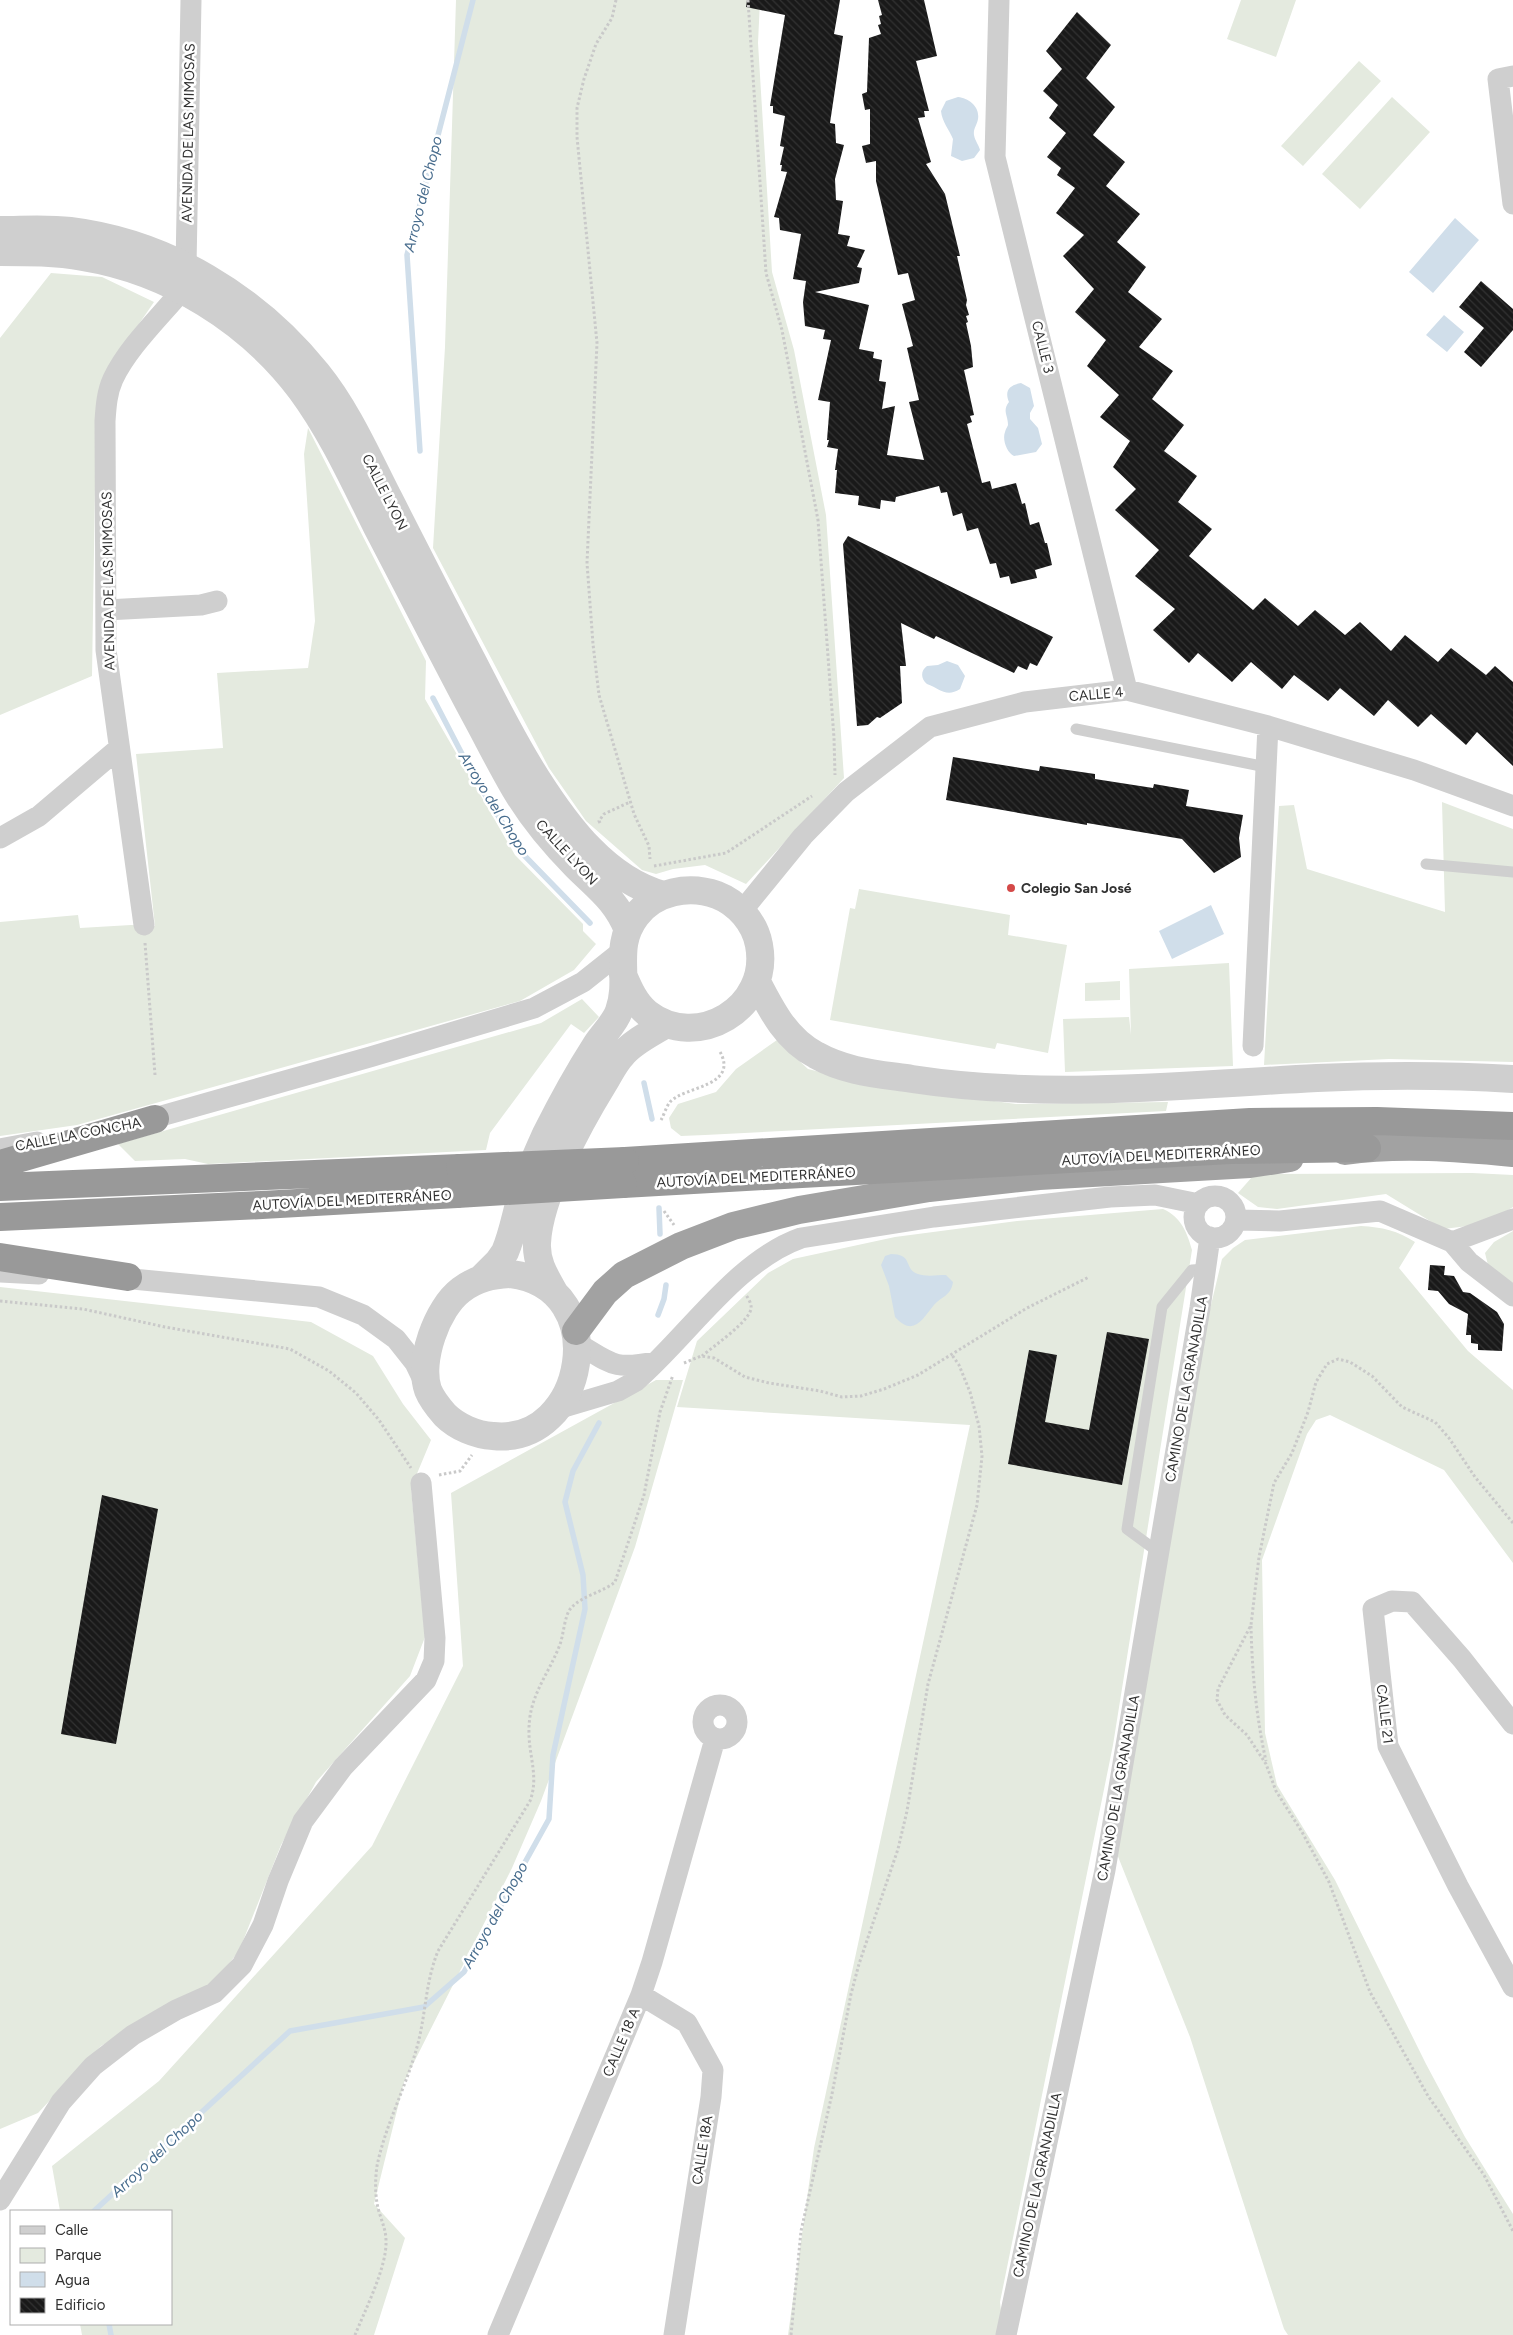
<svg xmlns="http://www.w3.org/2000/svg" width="1513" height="2335" font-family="Figtree,sans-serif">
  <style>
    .green { fill: #e4eadf }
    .water { fill: #d0deea }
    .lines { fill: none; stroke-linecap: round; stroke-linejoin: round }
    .stream { stroke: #d0deea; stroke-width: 5.5 }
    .building { fill: url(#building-back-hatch) }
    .path { stroke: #c9c9c9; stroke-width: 3; stroke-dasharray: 2.5 2.5; stroke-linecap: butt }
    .service { stroke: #cfcfcf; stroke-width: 11 }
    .minor { stroke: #cfcfcf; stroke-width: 21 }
    .tertiary { stroke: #cfcfcf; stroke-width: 28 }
    .trunk { stroke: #a2a2a2; stroke-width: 28 }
    .motorway { stroke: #999; stroke-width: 28 }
    .motorway-bridge { stroke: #999; stroke-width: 28 }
    .poi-dot { fill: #d44948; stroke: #fff; stroke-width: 2 }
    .labels { text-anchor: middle; stroke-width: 5; stroke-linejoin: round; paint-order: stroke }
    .street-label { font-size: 14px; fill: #323232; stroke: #fff }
    .poi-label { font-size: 14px; font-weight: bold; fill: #323232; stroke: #fff; text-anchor: start }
    .water-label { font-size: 15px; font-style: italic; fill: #476c8d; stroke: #fff }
  </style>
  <defs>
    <pattern id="building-back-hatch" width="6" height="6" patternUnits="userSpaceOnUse" patternTransform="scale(1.25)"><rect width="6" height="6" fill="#191919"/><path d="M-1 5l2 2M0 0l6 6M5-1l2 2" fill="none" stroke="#323232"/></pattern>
  </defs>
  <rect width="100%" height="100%" fill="#fff"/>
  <!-- green -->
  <path class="green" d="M 456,0 L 760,0 L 758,43 L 772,272 L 794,350 L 826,515 L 844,778 L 746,884 L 705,865 L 673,869 L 656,874 L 642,870 L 586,821 L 549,768 L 433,548 L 445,347 Z
    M 1241,0 L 1296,0 L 1276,57 L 1227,39 Z
    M 1359,61 L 1381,81 L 1303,166 L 1281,146 Z
    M 1392,97 L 1430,132 L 1360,209 L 1322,174 Z
    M 51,273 L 102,277 L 154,302 L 106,372 L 96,425 L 92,676 L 0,715 L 0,338 Z
    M 308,428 L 426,661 L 425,699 L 515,855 L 583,924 L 583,931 L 596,944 L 574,970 L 520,1001 L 77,1125 L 0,1136 L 0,922 L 78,915 L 80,928 L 131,925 L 155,926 L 136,754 L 223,748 L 217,673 L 308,668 L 315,621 L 304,454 Z
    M 1442,802 L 1513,829 L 1513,1062 L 1389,1059 L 1264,1065 L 1279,806 L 1294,805 L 1307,869 L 1445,912 Z
    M 859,889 L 1010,915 L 1008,935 L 1067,945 L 1048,1053 L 997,1043 L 995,1049 L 830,1020 L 850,908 L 855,909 Z
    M 1229,963 L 1233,1066 L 1065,1072 L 1063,1019 L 1129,1017 L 1131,1035 L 1129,969 Z
    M 1120,981 L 1120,1000 L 1085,1001 L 1085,983 Z
    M 582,999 L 599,1017 L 584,1033 L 571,1024 L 490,1133 L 486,1150 L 208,1164 L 185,1159 L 135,1161 L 118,1144 L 541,1023 Z
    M 777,1040 L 808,1069 L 869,1084 L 1016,1104 L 1168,1102 L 1166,1111 L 705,1135 L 681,1136 L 671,1128 L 669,1118 L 678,1104 L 716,1092 L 736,1069 Z
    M 1472,1173 L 1513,1175 L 1513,1207 L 1485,1224 L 1443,1229 L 1386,1194 L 1277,1209 L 1258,1207 L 1238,1193 L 1252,1177 L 1274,1174 Z
    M 1163,1209 C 1181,1217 1187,1232 1192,1250 L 1113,1745 L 1000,2302 L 1001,2311 L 997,2335 L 788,2335 L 814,2148 L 970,1425 L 677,1407 L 697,1341 L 768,1273 L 793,1259 L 895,1237 L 1017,1221 Z
    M 1361,1226 C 1382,1227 1398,1231 1415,1242 L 1399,1268 L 1468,1351 L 1513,1390 L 1513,1563 L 1444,1470 L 1330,1415 L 1316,1420 L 1307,1434 L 1262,1560 L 1265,1733 L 1277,1785 L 1335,1880 L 1426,2064 L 1465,2137 L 1513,2214 L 1513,2335 L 1288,2335 L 1284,2329 L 1190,2037 L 1115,1849 L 1206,1326 L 1222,1259 L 1233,1248 L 1245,1240 Z
    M 1513,1231 L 1513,1285 L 1488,1265 L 1485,1253 L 1494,1242 Z
    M 0,1287 L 311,1322 L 373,1356 L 403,1404 L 431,1440 L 411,1488 L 425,1637 L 410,1676 L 316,1782 L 281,1845 L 239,1951 L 212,1985 L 101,2046 L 38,2113 L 0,2129 Z
    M 656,1380 L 683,1380 L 635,1547 L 541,1801 L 512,1868 L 404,2082 L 374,2204 L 405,2238 L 374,2335 L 82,2335 L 80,2324 L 171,2324 L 171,2211 L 60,2211 L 52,2166 L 159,2081 L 372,1846 L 463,1666 L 451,1493 Z"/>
  <!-- water -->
  <path class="water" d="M 958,97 C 969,98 980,107 978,119 C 977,125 973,129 974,135 C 975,141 979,145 980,150 L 974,158 L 962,161 L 951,156 L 953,139 C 949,129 942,122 941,111 L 946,101 Z
    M 1455,218 L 1479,240 L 1433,293 L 1409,272 Z
    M 1444,315 L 1464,332 L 1447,352 L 1426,335 Z
    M 1021,383 L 1030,388 L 1034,406 L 1030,413 L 1030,419 L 1038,428 L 1042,444 L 1036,452 L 1014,456 C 1007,453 1002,440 1005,432 C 1006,428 1007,428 1008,425 C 1008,415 1002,411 1009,402 C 1004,390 1010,385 1021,383 Z
    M 947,661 L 958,665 L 965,676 L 960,689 C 946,698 939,688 927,684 C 921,679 920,671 927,666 L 938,665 Z
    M 1211,905 L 1224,934 L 1172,959 L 1159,931 Z
    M 891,1254 C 914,1254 903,1269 918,1274 C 926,1277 937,1275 946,1275 L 953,1282 C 951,1296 942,1296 934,1305 C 923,1318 914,1338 895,1317 L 889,1286 L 881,1265 L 885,1256 Z"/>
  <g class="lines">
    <!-- stream -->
    <path class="stream" d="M 420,451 L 407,255 L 473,0
      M 433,698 L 474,777 L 520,851 L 590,923
      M 644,1083 L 652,1119
      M 659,1208 L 660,1234
      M 658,1315 L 664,1299 L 666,1285
      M 94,2211 L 290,2031 L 424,2007 L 464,1972 L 549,1819 L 553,1755 L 585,1609 L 583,1575 L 565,1502 L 573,1471 L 599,1423
      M 109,2324 L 111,2335"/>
  </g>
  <!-- building -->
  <path class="building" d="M 747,0 L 840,0 L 834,34 L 843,36 L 830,123 L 835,124 L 836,143 L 844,145 L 835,179 L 836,200 L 843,201 L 838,234 L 850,236 L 847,246 L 865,250 L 857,267 L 862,268 L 859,283 L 815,292 L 869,305 L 859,349 L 874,352 L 873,358 L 882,360 L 879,381 L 886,382 L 882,409 L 895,406 L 887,455 L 924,460 L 909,402 L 919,400 L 907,348 L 913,346 L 902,304 L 915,300 L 908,273 L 898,275 L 876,181 L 876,161 L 866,163 L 862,146 L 870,144 L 870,109 L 865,110 L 862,94 L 867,92 L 869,38 L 881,34 L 878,25 L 881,24 L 879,16 L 882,15 L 878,0 L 924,0 L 937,56 L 916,61 L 929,111 L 924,111 L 925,117 L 918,118 L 931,162 L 926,164 L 945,194 L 960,256 L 957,256 L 967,300 L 966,305 L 969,315 L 966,316 L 968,322 L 966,323 L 971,346 L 973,367 L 964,370 L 974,415 L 970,416 L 972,422 L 967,424 L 982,483 L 990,481 L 992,489 L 1016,483 L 1022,504 L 1025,503 L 1030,525 L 1039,522 L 1045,543 L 1047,543 L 1052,565 L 1035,570 L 1037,578 L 1011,584 L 1009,576 L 1000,578 L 996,563 L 990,564 L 978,528 L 967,531 L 962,513 L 953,516 L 947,492 L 941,493 L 939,486 L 896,497 L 895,502 L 881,500 L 880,509 L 858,505 L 859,496 L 835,493 L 837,470 L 835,470 L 838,449 L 827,447 L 829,440 L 827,440 L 830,402 L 818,400 L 831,340 L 823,339 L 825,330 L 805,326 L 803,302 L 806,281 L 793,279 L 801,234 L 780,230 L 779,218 L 774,217 L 787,172 L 781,171 L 782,165 L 780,165 L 784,147 L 780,146 L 785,116 L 773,113 L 773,106 L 770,106 L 785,15 L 746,7 Z
    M 1077,12 L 1111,45 L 1086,78 L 1115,107 L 1093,135 L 1125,162 L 1106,186 L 1140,214 L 1117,242 L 1146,267 L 1128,292 L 1162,319 L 1139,347 L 1173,371 L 1152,399 L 1184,425 L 1164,451 L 1197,476 L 1178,502 L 1212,529 L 1189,556 L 1253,610 L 1265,598 L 1298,626 L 1315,610 L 1345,635 L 1360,622 L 1391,651 L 1405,635 L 1438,662 L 1451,648 L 1486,675 L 1495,666 L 1513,682 L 1513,766 L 1477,732 L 1466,745 L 1431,714 L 1418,727 L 1388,700 L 1374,716 L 1340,688 L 1328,701 L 1294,675 L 1282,689 L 1251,662 L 1232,682 L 1198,653 L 1189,663 L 1153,630 L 1175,609 L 1135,576 L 1159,550 L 1115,510 L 1136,489 L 1113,467 L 1130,441 L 1100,417 L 1119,395 L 1087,366 L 1106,340 L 1075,312 L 1094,289 L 1063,256 L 1084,235 L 1056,213 L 1075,188 L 1057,175 L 1061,168 L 1047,157 L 1066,133 L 1049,118 L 1058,105 L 1043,91 L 1062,69 L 1046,51 Z
    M 1481,281 L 1513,309 L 1513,330 L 1481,367 L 1464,352 L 1484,328 L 1459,307 Z
    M 848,536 L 1053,637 L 1037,666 L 1030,663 L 1027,670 L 1018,666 L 1014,673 L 936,636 L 934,639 L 901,623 L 906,666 L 900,666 L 902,703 L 880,718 L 877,717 L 868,725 L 857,726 L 843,544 Z
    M 953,757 L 1039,771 L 1040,766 L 1095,774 L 1095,779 L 1153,788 L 1154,784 L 1189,790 L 1186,806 L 1243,815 L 1239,838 L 1241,857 L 1214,873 L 1182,839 L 1087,823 L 1087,825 L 946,800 Z
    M 1430,1265 L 1445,1266 L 1444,1275 L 1454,1276 L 1463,1292 L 1470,1293 L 1497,1312 L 1504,1324 L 1502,1351 L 1478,1350 L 1478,1344 L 1471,1343 L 1471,1335 L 1466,1335 L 1468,1314 L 1449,1304 L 1438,1291 L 1428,1290 Z
    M 1107,1332 L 1149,1339 L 1122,1485 L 1008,1464 L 1029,1350 L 1057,1355 L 1045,1422 L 1089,1430 Z
    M 102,1495 L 158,1509 L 116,1744 L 61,1734 Z"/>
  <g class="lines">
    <!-- path -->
    <path class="path" d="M 616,0 L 612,18 L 596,44 L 584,79 L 577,108 L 577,137 L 597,343 L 587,563 L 593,644 L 599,695 L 634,814 L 649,846 L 650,859
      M 748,0 L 766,273 L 782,330 L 818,520 L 834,738 L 835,775
      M 600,823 L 599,821 L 604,814 L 630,802
      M 654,866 L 726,853 L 812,796
      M 145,943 L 155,1075
      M 661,1120 C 664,1115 666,1107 670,1102 C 684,1086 741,1087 719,1050
      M 664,1211 L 674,1225
      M 0,1301 L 83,1309 L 165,1327 L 290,1349 L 329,1371 L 356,1393 L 379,1420 L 411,1468
      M 702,1356 C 712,1347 754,1319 751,1306 C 751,1303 748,1298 746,1295
      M 684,1363 L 701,1356 L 714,1358 L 745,1377 L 769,1383 L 820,1391 L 842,1397 L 861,1396 L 884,1389 L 918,1375 L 1027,1308 L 1089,1277
      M 439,1475 L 460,1471 L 472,1455
      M 1513,1523 L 1475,1477 L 1449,1438 L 1435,1422 L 1402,1407 L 1372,1376 L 1350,1362 L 1338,1359 L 1327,1364 L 1316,1382 L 1308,1412 L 1292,1453 L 1274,1483 L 1259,1557 L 1251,1625 L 1218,1689 L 1217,1700 L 1225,1715 L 1247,1735 L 1266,1764 L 1276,1791 L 1302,1832 L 1329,1882 L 1370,1992 L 1428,2096 L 1484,2175 L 1513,2231
      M 1251,1626 C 1252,1671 1256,1716 1266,1761
      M 355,2335 C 365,2310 387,2267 386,2241 C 386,2229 381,2220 378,2208 C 375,2195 375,2180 377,2166 C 385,2126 406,2087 417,2047 C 426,2015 425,1983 438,1951 L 530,1801 C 539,1777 529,1757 529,1733 C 528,1697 547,1677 559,1647 C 564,1636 564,1614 572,1607 C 582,1596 603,1592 615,1582 L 644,1495 L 660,1412 L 673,1375
      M 791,2335 L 801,2231 L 832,2094 L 851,1994 L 859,1964 L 898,1849 L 907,1811 L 928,1684 L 977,1505 L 982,1456 L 979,1426 L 970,1392 L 959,1365 L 952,1355"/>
    <!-- service -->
    <path class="service" d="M 1076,729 L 1266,767
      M 1426,864 L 1513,872
      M 1157,1551 L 1127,1529 L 1162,1307 L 1192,1270 L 1206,1269"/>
    <!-- minor -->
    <path class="minor" d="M 999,0 L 995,157 L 1127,690
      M 1513,76 L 1498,79 L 1513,204
      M 186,266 L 191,0
      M 106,610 L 201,605 L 217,601
      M 0,838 L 39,816 L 118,749
      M 742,911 L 803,836 L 846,792 L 930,727 L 1025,702 L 1127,690 L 1268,726 L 1414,770 L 1513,806
      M 144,925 L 106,650 L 105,421 C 106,406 107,392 113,379 C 128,347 161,316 183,289
      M 1253,1046 L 1268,726
      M 140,1122 L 370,1057 L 534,1008 L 583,982 L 622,951
      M 0,1149 L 37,1142
      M1194 1217a21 21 0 1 1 42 0a21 21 0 1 1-42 0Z
      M 1236,1220 L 1280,1221 L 1380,1211 L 1452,1242 L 1469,1262 L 1513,1296
      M 1452,1242 L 1513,1219
      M 0,1272 L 39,1274
      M 112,1277 L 319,1297 L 363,1315 L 396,1339 L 415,1363 L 426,1386
      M 577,1343 C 612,1364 613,1370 655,1362
      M 554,1410 L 618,1391 L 636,1381 C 688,1336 736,1261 801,1238 L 934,1217 L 1110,1197 L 1155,1195 L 1199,1204
      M703 1722a17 17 0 1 1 34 0a17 17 0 1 1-34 0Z
      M 1513,1724 L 1462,1659 L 1412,1602 L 1392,1601 L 1373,1609 L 1388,1746 L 1458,1886 L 1513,1987
      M 641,1995 L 687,2023 L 713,2070 L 711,2097 L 674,2335
      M 0,2200 L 61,2102 L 93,2066 L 133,2035 L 176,2010 L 214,1993 L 242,1965 L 263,1925 L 278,1881 L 303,1821 L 343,1767 L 426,1680 L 434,1661 L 435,1638 L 421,1483
      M 498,2335 L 641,1995 L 652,1962 L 715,1739
      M 1006,2335 L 1105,1870 L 1200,1308 L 1210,1237"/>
    <!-- tertiary -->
    <path class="tertiary" d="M 0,230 C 23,230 47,228 70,231 C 167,243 256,297 317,373 C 347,410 367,456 389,499 C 417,554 445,609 474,664 C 494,703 513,742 537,779 C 567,826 606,879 663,895
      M 0,252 C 28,252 56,252 83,257 C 169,271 249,321 301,390 C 332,432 354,481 377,527 C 410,590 442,653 475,715 C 488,739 501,765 515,789 C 531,816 553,843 576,866 C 598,888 616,900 628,930
      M 757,982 C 772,1011 786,1039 816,1055 C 846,1072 879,1074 912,1079 C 1049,1100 1180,1085 1317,1078 C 1382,1075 1447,1075 1513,1079
      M 511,1274 C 615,1287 586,1446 493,1436 C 476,1435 457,1427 445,1415 C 438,1407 432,1400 428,1390 C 418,1361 437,1308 461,1290 C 477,1278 492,1275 511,1274 Z
      M 481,1279 L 498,1262 L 505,1252 C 513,1233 516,1213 522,1194 C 528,1173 537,1154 546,1134 C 561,1104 578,1073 596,1045 C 603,1034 615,1023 619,1011 C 631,977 612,948 636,916 C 655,891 689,885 717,895 C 738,903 755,923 759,945 C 771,1008 697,1052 647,1013 C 635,1003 629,989 623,975
      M 554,1292 C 545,1276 536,1262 537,1243 C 539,1196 580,1122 604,1083 C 610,1073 615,1062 623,1054 C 634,1041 652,1033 666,1024"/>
    <!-- trunk -->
    <path class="trunk" d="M 1345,1151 C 1400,1143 1458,1148 1513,1153
      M 576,1331 L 605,1292 L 624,1275 L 681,1246 L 733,1226 L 799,1210 L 929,1188 L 1039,1176 L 1250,1164 L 1290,1158"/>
    <!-- motorway -->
    <path class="motorway" d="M 625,1161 L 1250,1122 L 1377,1121 L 1513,1126
      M 0,1164 L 155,1119
      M 623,1184 L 1230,1150 L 1367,1148
      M 0,1187 L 460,1168
      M 0,1217 L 262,1205 L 457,1194
      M 0,1257 L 128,1277"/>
    <!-- motorway-bridge -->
    <path class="motorway-bridge" d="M 460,1168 L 625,1161
      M 457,1194 L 623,1184"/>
  </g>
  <!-- markers -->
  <circle class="poi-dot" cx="1011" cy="888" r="5"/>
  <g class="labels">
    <!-- street labels -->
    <g class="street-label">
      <text transform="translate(188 133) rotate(-89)" y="5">AVENIDA DE LAS MIMOSAS</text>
      <text transform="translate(1043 347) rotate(76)" y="5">CALLE 3</text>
      <text transform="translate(385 492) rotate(63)" y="5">CALLE LYON</text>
      <text transform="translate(108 581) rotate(-91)" y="5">AVENIDA DE LAS MIMOSAS</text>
      <text transform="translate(1096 694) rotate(-5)" y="5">CALLE 4</text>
      <text transform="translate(567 852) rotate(47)" y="5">CALLE LYON</text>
      <text transform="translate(78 1134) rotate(-11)" y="5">CALLE LA CONCHA</text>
      <text transform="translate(1161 1155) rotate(-3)" y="5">AUTOVÍA DEL MEDITERRÁNEO</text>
      <text transform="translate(756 1177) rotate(-3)" y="5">AUTOVÍA DEL MEDITERRÁNEO</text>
      <text transform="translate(352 1200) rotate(-3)" y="5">AUTOVÍA DEL MEDITERRÁNEO</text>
      <text transform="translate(1186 1389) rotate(-80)" y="5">CAMINO DE LA GRANADILLA</text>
      <text transform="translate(1385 1714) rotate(83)" y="5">CALLE 21</text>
      <text transform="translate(1118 1788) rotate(-80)" y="5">CAMINO DE LA GRANADILLA</text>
      <text transform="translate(621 2042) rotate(-67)" y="5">CALLE 18 A</text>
      <text transform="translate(702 2150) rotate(-81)" y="5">CALLE 18A</text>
      <text transform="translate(1037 2185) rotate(-78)" y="5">CAMINO DE LA GRANADILLA</text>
    </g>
    <!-- poi labels -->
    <g class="poi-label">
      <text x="1021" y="893">Colegio San José</text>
    </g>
    <!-- water labels -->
    <g class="water-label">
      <text transform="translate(423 194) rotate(-76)" y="5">Arroyo del Chopo</text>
      <text transform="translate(494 804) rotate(58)" y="5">Arroyo del Chopo</text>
      <text transform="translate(495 1915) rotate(-61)" y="5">Arroyo del Chopo</text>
      <text transform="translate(157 2154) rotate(-43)" y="5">Arroyo del Chopo</text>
    </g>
  </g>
  <!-- legend -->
  <rect x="10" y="2210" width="162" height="115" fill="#ffffff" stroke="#adadad"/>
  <rect x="20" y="2226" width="25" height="8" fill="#cfcfcf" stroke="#adadad"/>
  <text x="55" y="2235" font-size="15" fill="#323232">Calle</text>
  <rect x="20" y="2248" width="25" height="15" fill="#e4eadf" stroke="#adadad"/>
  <text x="55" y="2260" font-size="15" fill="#323232">Parque</text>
  <rect x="20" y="2272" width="25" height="15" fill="#d0deea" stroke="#adadad"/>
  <text x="55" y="2285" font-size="15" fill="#323232">Agua</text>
  <rect x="20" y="2298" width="25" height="15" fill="url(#building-back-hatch)" stroke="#adadad"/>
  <text x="55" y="2310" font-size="15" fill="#323232">Edificio</text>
</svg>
